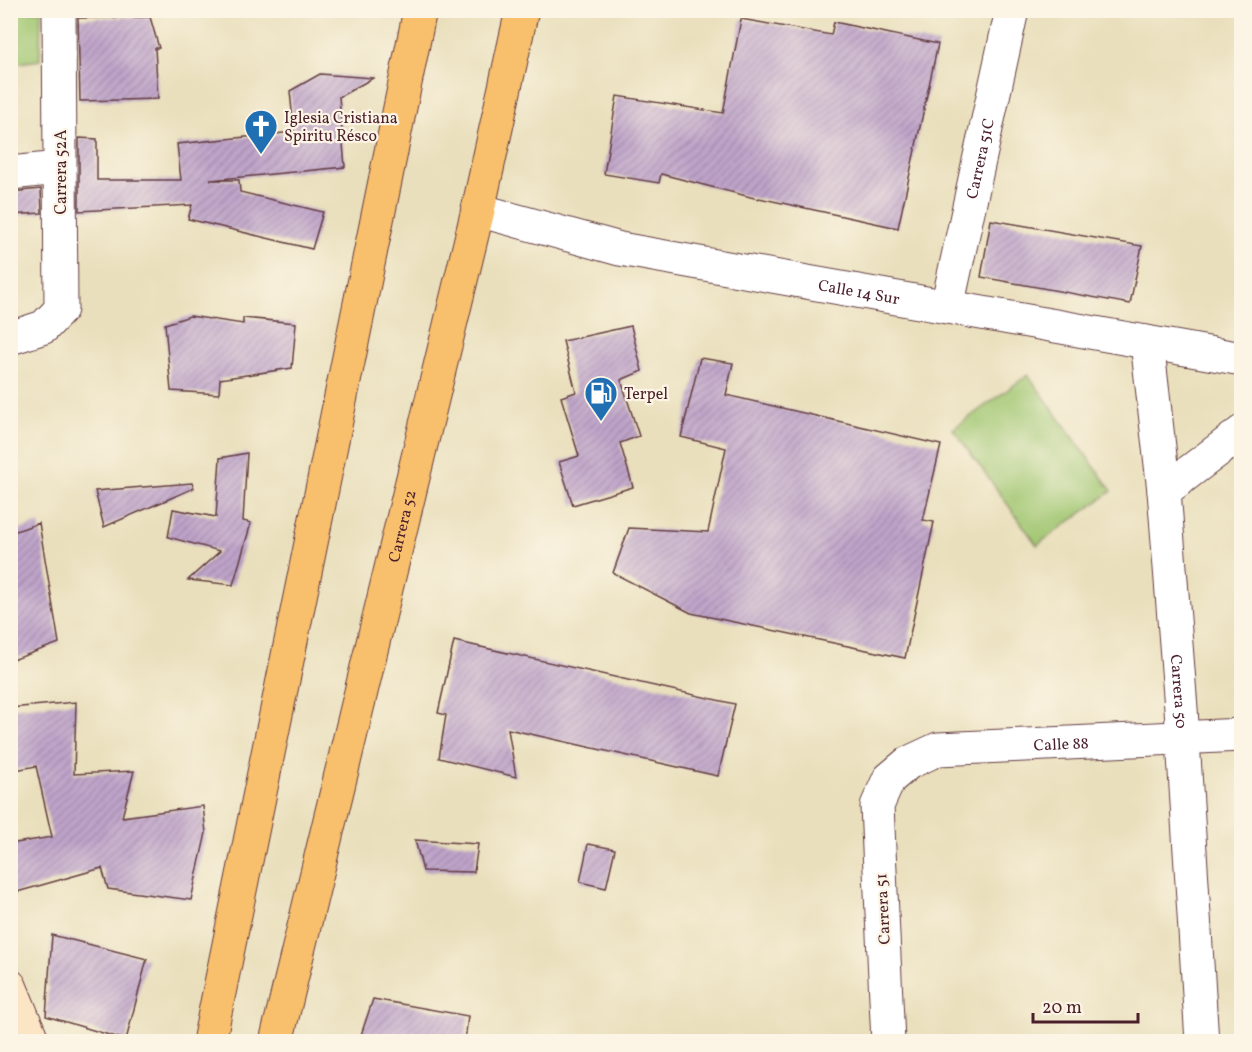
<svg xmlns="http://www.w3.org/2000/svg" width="1252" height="1052" font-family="Vollkorn,serif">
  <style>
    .green { fill: #a0c671; stroke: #75724e; stroke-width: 1.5 }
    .building { fill: url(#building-hatch) }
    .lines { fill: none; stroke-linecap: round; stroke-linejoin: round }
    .street-casing { stroke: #623c41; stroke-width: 35 }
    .secondary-casing { stroke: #623c41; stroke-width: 35 }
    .primary-casing { stroke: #623c41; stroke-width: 35 }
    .street { stroke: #fff; stroke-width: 33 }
    .secondary { stroke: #fce5c4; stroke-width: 33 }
    .primary { stroke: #f8bf6c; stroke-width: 33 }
    .labels { text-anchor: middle; stroke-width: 4.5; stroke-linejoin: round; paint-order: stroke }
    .poi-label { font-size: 16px; fill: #4a1f2b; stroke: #fcf5e5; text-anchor: start }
    .street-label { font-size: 16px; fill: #4a1f2b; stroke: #fcf5e5 }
  </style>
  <defs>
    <pattern id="building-hatch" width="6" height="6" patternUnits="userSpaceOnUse" patternTransform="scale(1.5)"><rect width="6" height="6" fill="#bfa4ca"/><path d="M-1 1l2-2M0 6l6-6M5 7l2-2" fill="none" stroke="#9d85a4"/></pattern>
  </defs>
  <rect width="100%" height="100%" fill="#fcf5e5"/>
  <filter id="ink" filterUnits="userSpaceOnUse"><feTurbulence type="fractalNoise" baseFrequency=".0167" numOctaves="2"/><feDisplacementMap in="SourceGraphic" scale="12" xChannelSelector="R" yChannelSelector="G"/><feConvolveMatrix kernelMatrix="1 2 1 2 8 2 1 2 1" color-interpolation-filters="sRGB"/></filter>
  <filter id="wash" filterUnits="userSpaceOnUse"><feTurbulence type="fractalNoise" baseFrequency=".008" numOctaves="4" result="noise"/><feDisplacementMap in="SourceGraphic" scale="24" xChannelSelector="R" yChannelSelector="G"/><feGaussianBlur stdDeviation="1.35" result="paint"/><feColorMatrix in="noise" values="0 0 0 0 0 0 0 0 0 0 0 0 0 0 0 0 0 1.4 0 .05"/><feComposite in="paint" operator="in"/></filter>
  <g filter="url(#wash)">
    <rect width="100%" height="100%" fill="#e9dfbc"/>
    <!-- green -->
    <path class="green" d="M 10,11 L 41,11 L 40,60 L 11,64 L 14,136 L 11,137 Z
      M 1028,375 L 1112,491 L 1037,545 L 953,429 Z"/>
    <g id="blocks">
      <!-- building -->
      <path class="building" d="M 150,17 L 159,48 L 155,48 L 158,99 L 80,101 L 78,18 Z
        M 741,19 L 831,35 L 834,22 L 938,44 L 898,228 L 759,198 L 758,199 L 661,174 L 659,183 L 604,174 L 617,96 L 723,113 Z
        M 320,74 L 373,78 L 339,97 L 345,167 L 210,180 L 239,180 L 240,192 L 323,212 L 312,249 L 188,219 L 192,205 L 79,211 L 79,138 L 97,139 L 97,180 L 181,180 L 177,144 L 294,132 L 290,91 Z
        M 41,189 L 42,213 L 10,215 L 10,192 Z
        M 991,220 L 1142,246 L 1130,304 L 981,277 Z
        M 190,316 L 243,324 L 243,318 L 296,323 L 292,368 L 220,379 L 219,394 L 171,391 L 165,324 Z
        M 631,326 L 642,371 L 621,380 L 639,436 L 620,443 L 633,487 L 573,505 L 559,462 L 579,456 L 561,397 L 576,392 L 563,341 Z
        M 700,358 L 733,363 L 726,395 L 941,445 L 923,520 L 934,522 L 905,658 L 691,613 L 613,573 L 629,528 L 708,532 L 726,448 L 681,437 Z
        M 247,453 L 243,521 L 251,523 L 233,585 L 188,580 L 220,551 L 168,537 L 173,509 L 216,517 L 220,458 Z
        M 192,483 L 194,488 L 104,527 L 95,491 Z
        M 39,523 L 59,643 L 10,661 L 10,533 Z
        M 454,641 L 735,704 L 718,776 L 508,729 L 516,777 L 439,758 L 446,715 L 438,713 Z
        M 76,702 L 74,774 L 134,771 L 122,817 L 203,806 L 206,833 L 191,900 L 108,889 L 102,868 L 10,894 L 10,844 L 52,837 L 36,766 L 10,771 L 10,708 Z
        M 415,840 L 478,844 L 474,872 L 423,871 Z
        M 588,844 L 615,849 L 606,888 L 580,882 Z
        M 52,935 L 147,959 L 126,1040 L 46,1016 Z
        M 373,999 L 468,1016 L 465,1041 L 359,1041 Z"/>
    </g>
  </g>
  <g filter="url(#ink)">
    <use href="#blocks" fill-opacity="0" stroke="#623c41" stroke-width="1.5"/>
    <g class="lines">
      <defs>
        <g id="street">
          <path d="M 10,173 L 59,168"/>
          <path id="s1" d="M 478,210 L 620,249 L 1242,359"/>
          <path id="s2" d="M 947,307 L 1012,10"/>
          <path d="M 10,338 L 44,327 L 61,309 L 59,10"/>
          <path id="s3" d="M 1147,342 L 1164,491 L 1181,708 L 1202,1042"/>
          <path d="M 1164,491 L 1242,432"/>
          <path id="s4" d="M 888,1042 L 877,806 L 889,779 L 908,763 L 938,749 L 1242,735"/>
        </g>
        <path id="secondary" d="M 10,986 L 33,1042"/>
        <g id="primary">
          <path d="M 209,1042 L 420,10"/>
          <path id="s5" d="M 276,1042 L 478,210 L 522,10"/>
        </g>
      </defs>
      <!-- street casing -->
      <use href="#street" class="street-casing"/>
      <!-- secondary casing -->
      <use href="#secondary" class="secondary-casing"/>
      <!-- primary casing -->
      <use href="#primary" class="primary-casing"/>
      <!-- street -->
      <use href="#street" class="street"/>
      <!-- secondary -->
      <use href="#secondary" class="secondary"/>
      <!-- primary -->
      <use href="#primary" class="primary"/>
    </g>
  </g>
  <!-- icons -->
  <defs>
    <symbol id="church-pin" viewBox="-11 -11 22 30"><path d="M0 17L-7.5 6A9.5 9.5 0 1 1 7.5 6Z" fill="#1f6fb2" stroke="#fcf5e5"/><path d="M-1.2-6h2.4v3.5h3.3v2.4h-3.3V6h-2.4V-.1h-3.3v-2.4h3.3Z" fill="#fff"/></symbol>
    <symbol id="fuel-pin" viewBox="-11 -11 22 30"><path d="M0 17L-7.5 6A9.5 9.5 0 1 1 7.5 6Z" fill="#1f6fb2" stroke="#fcf5e5"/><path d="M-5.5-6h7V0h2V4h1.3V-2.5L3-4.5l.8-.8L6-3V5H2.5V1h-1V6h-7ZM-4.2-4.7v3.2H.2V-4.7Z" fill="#fff"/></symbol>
  </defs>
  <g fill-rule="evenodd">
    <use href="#church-pin" x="242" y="107" width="38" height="52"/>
    <use href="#fuel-pin" x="582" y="374" width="38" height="52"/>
  </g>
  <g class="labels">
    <!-- poi labels -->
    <g class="poi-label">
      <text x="284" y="123">Iglesia Cristiana<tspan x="284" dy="18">Spiritu Résco</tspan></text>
      <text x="624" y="399">Terpel</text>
    </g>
    <!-- street labels -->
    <g class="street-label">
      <text dy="6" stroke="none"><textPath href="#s2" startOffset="152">Carrera 51C</textPath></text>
      <text transform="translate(60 172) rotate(-90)" y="6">Carrera 52A</text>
      <text dy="6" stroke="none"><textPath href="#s1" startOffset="390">Calle 14 Sur</textPath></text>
      <text dy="6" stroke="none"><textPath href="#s5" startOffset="531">Carrera 52</textPath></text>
      <text dy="6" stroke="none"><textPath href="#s3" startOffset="351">Carrera 50</textPath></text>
      <text dy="6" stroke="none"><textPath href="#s4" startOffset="447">Calle 88</textPath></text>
      <text transform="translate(882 909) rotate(-93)" y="6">Carrera 51</text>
    </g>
  </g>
  <!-- margin -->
  <rect width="1252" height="1052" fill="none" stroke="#fcf5e5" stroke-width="36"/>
  <!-- scale -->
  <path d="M1033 1013v9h105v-9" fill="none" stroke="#4a1f2b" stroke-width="3"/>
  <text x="1042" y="1013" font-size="18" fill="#4a1f2b" stroke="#fcf5e5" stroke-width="4.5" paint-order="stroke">20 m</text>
</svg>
